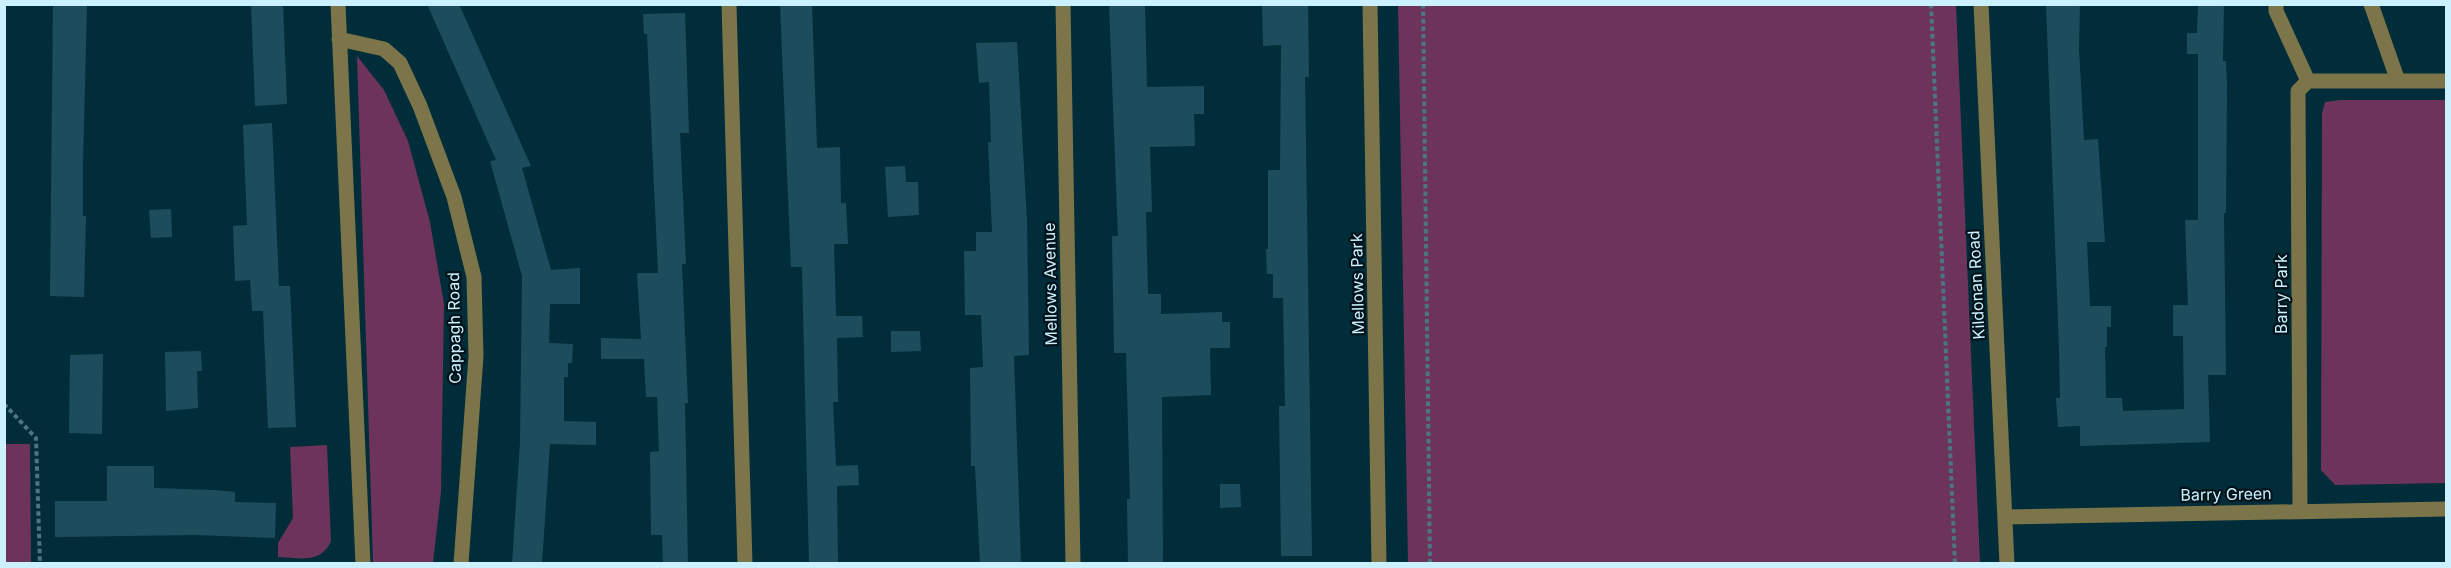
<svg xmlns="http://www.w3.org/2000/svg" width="2451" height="568" font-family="Inter,sans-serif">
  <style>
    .green { fill: #6c345a }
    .building { fill: #1d4d5c }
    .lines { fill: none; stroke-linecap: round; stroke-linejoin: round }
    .path { stroke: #4b7582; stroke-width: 4; stroke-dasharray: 4.5 3; stroke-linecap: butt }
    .minor { stroke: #7c7549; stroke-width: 15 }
    .labels { text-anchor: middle; stroke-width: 4.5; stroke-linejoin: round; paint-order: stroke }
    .street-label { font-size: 16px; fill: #cbf1fe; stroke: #00131b }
  </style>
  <rect width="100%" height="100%" fill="#002d39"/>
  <!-- green -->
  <path class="green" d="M 1398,5 L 1956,5 L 1980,563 L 1408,563 Z
    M 357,56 L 384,90 L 408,141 L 430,222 L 444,304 L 441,492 L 433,563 L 373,563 Z
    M 2340,100 L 2446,100 L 2446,483 L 2335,485 L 2321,470 L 2322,113 L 2325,102 Z
    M 5,444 L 30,444 L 31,563 L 5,563 Z
    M 327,445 L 331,541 C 321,564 300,558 278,557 L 278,543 L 293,518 L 290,447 Z"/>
  <!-- building -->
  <path class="building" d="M 53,4 L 87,4 L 83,164 L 83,216 L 86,216 L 84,297 L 50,296 Z
    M 251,4 L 283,4 L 287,104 L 255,106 Z
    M 427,4 L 459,4 L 531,166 L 522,168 L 551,270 L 580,268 L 580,304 L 550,304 L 549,343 L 573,344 L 572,363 L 568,363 L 568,377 L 564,377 L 564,421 L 596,422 L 596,445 L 550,444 L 542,564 L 512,564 L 520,442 L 522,276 L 490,161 L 496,160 Z
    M 780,4 L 812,4 L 817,148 L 840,147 L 841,203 L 846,203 L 848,244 L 834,244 L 836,316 L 862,316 L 863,337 L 837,338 L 838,402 L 833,402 L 836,466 L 858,465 L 859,485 L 837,486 L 838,564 L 809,564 L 802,267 L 791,267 Z
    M 1109,4 L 1145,4 L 1147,87 L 1204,86 L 1204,114 L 1194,114 L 1195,146 L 1150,147 L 1152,212 L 1146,212 L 1148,294 L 1161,294 L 1161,314 L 1222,312 L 1222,322 L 1230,322 L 1230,348 L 1210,348 L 1211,395 L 1162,397 L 1163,564 L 1128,564 L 1127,499 L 1130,499 L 1126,353 L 1114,353 L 1112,236 L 1118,236 Z
    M 1262,4 L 1308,4 L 1309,77 L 1305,77 L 1312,556 L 1281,556 L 1279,406 L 1285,406 L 1283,298 L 1273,298 L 1273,274 L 1267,274 L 1266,249 L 1268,249 L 1268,170 L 1280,170 L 1281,45 L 1263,46 Z
    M 2046,4 L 2080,4 L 2079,49 L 2084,140 L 2098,139 L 2105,242 L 2087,242 L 2090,306 L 2111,306 L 2111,327 L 2107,327 L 2107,347 L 2105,347 L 2106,398 L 2122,398 L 2123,411 L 2184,409 L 2183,336 L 2173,336 L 2173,305 L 2188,305 L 2185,220 L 2198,220 L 2198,54 L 2187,54 L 2187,33 L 2197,33 L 2198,4 L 2224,4 L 2223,61 L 2226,61 L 2227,86 L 2226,213 L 2224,213 L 2226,375 L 2208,375 L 2210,442 L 2080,446 L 2080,426 L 2058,427 L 2056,398 L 2060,398 L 2059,348 Z
    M 685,13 L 689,133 L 680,133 L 686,264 L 682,264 L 688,403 L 685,403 L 688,564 L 663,564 L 662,535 L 651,535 L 650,452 L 659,451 L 657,397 L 646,397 L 644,359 L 601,359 L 601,338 L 641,339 L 637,273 L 658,273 L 647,34 L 644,34 L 643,14 Z
    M 1017,42 L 1027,222 L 1029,355 L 1014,356 L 1021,564 L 980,564 L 975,466 L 971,466 L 970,368 L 983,367 L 981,315 L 965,315 L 964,251 L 976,251 L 976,232 L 992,232 L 988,142 L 991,142 L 989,82 L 979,83 L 976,43 Z
    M 272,123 L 279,286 L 290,286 L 296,427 L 268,428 L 263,311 L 252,311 L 250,280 L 235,281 L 233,226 L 247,225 L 243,125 Z
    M 905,166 L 906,182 L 918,182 L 919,215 L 888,217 L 885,167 Z
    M 171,209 L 172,237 L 151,238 L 149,210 Z
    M 891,331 L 920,331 L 921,351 L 891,352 Z
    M 201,351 L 202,371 L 197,371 L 198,408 L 166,411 L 165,352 Z
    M 103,354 L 102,434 L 69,433 L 70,355 Z
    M 107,466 L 154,466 L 154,488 L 215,490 L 235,492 L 235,502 L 276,503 L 275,538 L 195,535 L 55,537 L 55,501 L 107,501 Z
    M 1220,484 L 1240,484 L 1241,507 L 1220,508 Z"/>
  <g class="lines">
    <!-- path -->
    <path class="path" d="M 1423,4 L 1430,564
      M 1931,4 L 1955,564
      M 4,404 L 36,438 L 40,564"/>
    <!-- minor -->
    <path class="minor" d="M 338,4 L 363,564
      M 729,4 L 745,564
      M 1063,4 L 1073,564
      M 1370,4 L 1379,564
      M 1981,4 L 2007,564
      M 2276,4 L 2276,11 L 2308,81
      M 2371,4 L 2398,81
      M 339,39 L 384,49 L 400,63 L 420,106 L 454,197 L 474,277 L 476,356 L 461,564
      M 2300,511 L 2298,91 L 2308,81 L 2446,81
      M 2005,517 L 2446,509"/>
  </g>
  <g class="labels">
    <!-- street labels -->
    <g class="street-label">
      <text transform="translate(1050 284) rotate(-91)" y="6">Mellows Avenue</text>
      <text transform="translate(1357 284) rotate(-91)" y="6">Mellows Park</text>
      <text transform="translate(1976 285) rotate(-93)" y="6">Kildonan Road</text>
      <text transform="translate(2281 294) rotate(-90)" y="6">Barry Park</text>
      <text transform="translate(454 328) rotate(-91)" y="6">Cappagh Road</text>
      <text transform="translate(2226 494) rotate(-1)" y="6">Barry Green</text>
    </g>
  </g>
  <!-- border -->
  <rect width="2451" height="568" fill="none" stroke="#cbf1fe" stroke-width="12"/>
</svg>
